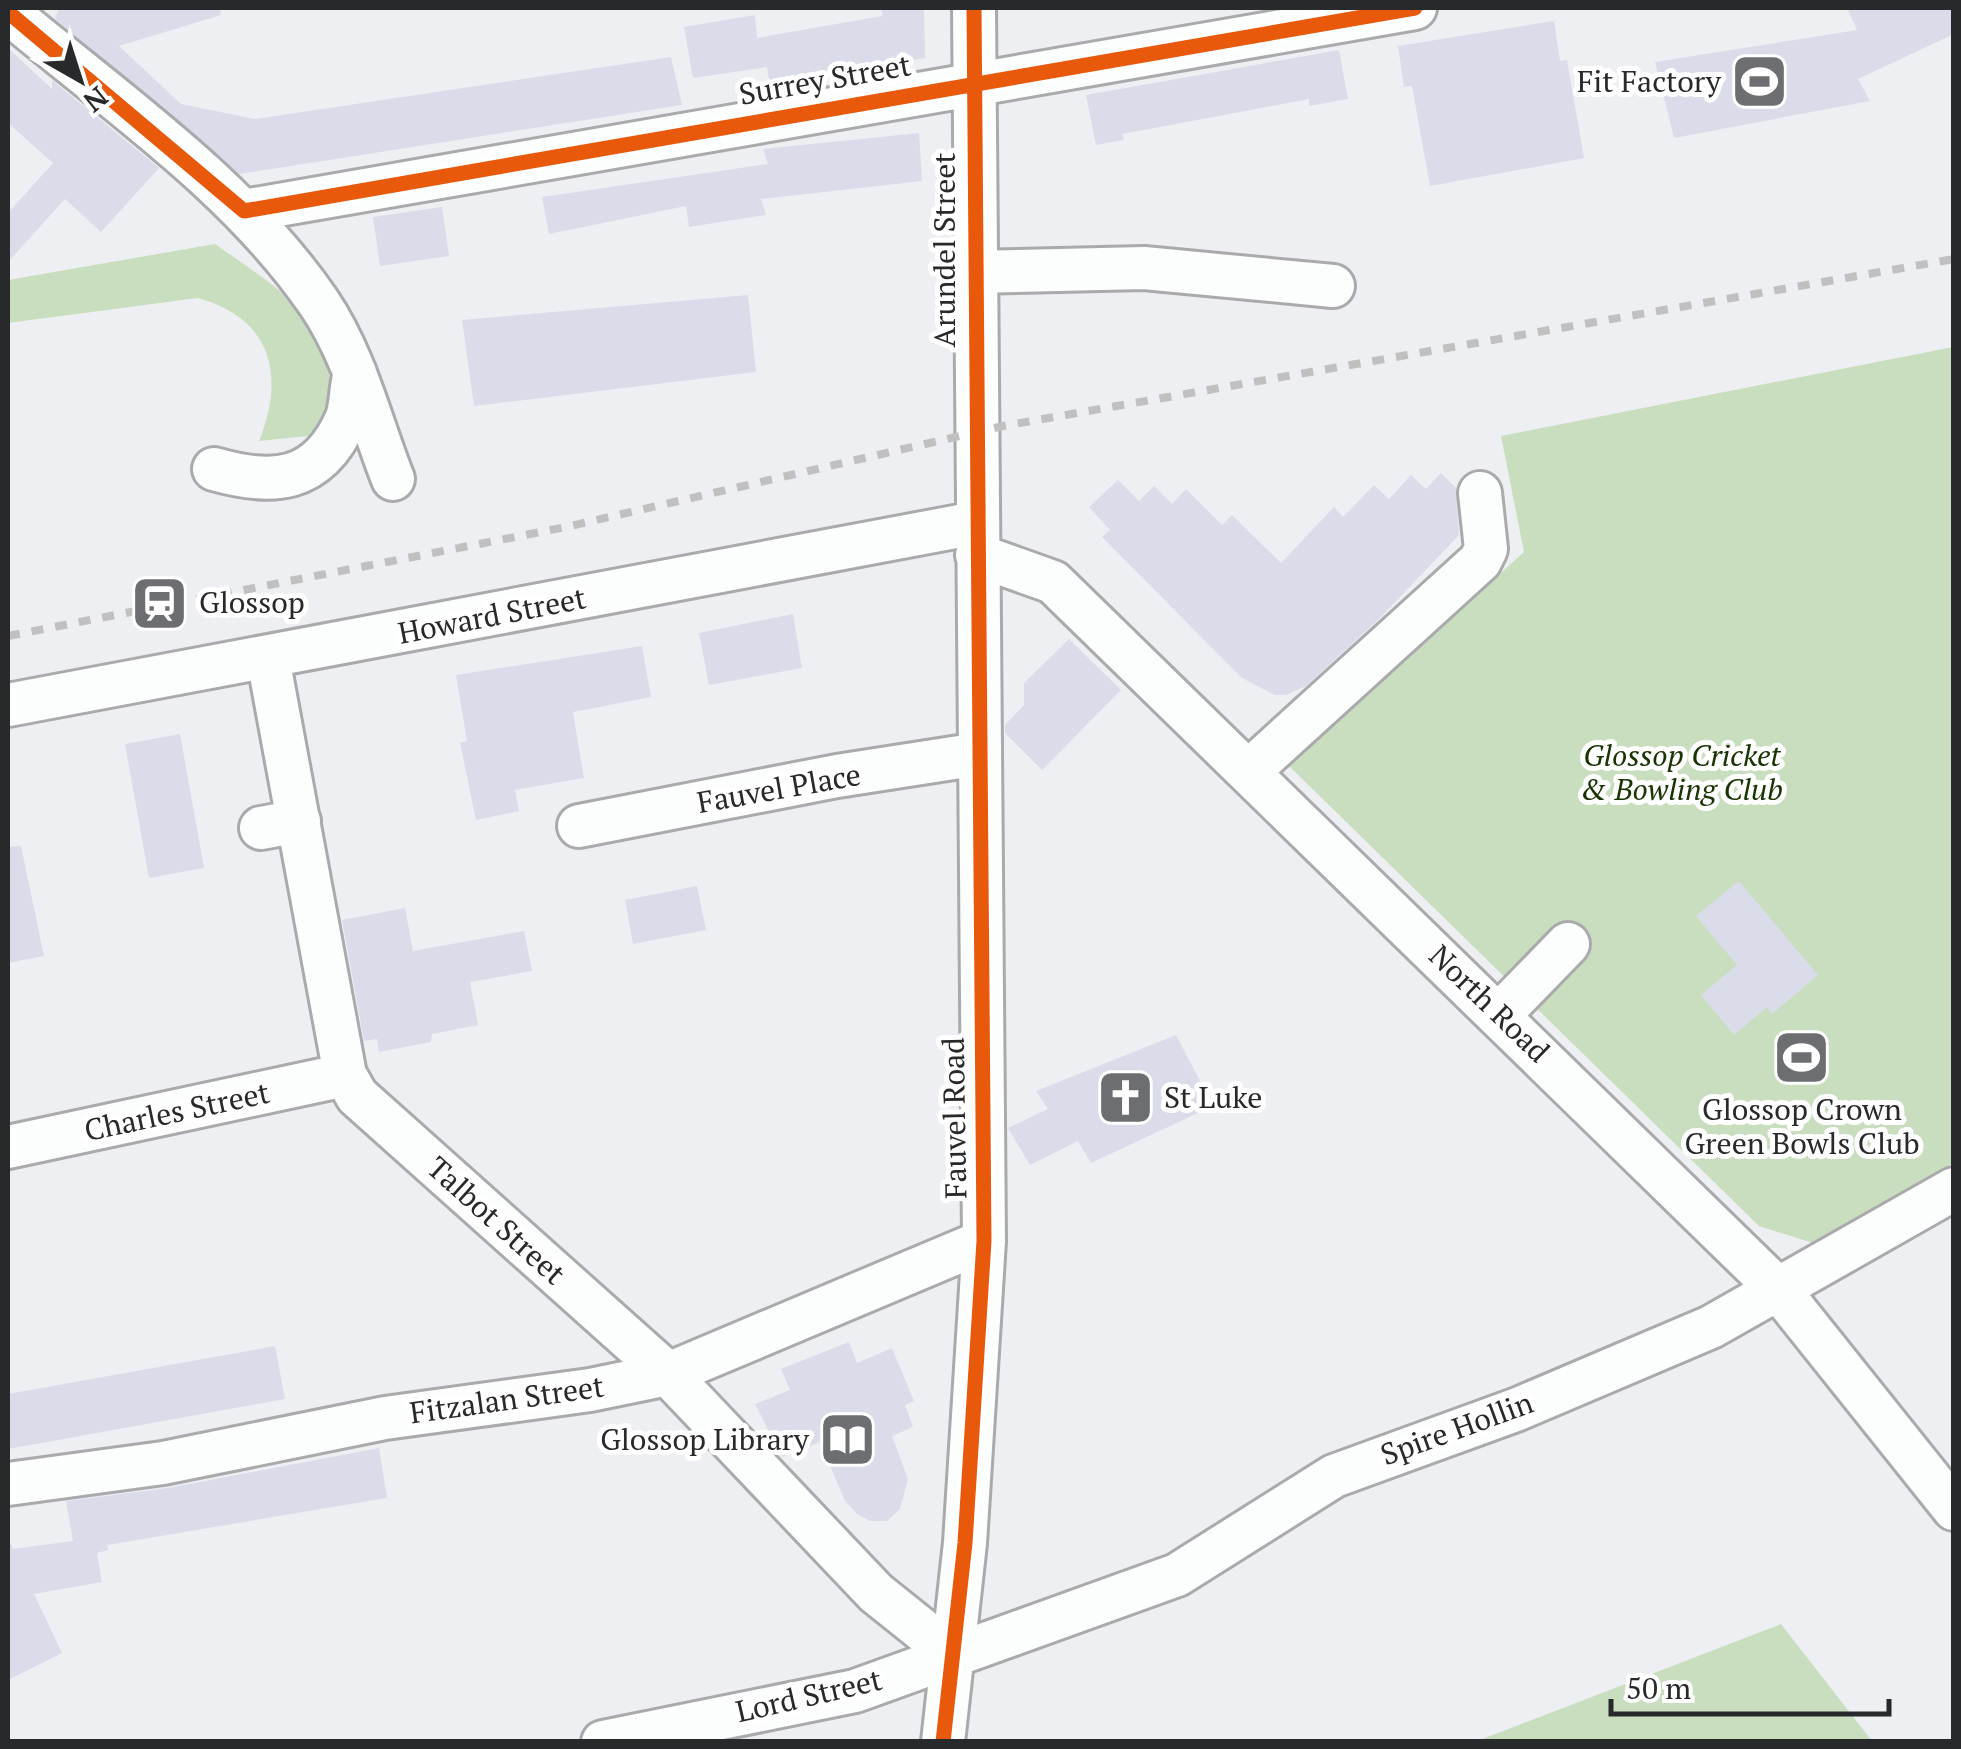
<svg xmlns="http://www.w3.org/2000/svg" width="1961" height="1749" font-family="'PT Serif',serif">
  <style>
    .green { fill: #c9debf }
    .building { fill: #dadcea }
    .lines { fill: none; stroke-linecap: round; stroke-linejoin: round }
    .minor-casing { stroke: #aaaaad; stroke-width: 48 }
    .minor { stroke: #fcfdfd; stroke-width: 42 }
    .rail { stroke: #c0c0c1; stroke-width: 8; stroke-dasharray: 12 12; stroke-linecap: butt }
    .cycleway-casing { stroke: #fff; stroke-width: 21 }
    .cycleway { stroke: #e8590c; stroke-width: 15 }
    .labels { text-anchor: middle; stroke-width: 10; stroke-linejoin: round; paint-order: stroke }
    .street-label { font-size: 30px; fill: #28292b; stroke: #fff }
    .poi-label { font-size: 30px; fill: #28292b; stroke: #fff; text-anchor: end }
    .park-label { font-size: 30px; font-style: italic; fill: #183402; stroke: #fff }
  </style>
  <rect width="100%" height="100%" fill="#eeeff3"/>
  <!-- green -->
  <path class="green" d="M 215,244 C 308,309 326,315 338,433 L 259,441 C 286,375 271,318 198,298 L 8,323 L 8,280 Z
    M 1953,347 L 1953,1163 L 1816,1244 L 1759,1226 L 1288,765 L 1524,552 L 1501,436 Z
    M 1781,1624 L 1872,1741 L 1477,1741 Z"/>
  <!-- building -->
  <path class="building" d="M 59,8 L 220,8 L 221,15 L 119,46 L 181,104 L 255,119 L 671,57 L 682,105 L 239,174 L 55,19 Z
    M 882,8 L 924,8 L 925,58 L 770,86 L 767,67 L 693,78 L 684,27 L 755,15 L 757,38 L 882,16 Z
    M 1847,8 L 1954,8 L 1954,34 L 1858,79 L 1870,101 L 1674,138 L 1655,62 L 1857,30 Z
    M 1554,21 L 1560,61 L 1567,60 L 1584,158 L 1430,186 L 1412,86 L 1404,87 L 1398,46 Z
    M 8,48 L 52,89 L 52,80 L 159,168 L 101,232 L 65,199 L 8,262 L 8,213 L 53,163 L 8,123 Z
    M 1339,50 L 1348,99 L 1309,106 L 1309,99 L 1122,134 L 1124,140 L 1096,145 L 1086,95 Z
    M 919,133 L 922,181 L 761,199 L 766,215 L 689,227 L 686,206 L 549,234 L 542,197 L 768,164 L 763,149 Z
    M 442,207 L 449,256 L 380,266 L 373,217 Z
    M 748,295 L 756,372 L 474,406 L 462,320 Z
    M 1441,473 L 1456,488 L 1459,535 L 1379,619 L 1306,686 L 1286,695 L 1275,695 L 1242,678 L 1102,537 L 1110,530 L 1089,507 L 1118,480 L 1139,501 L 1154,486 L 1172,504 L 1186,489 L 1222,525 L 1232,515 L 1281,563 L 1334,507 L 1343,517 L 1374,485 L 1389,499 L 1411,475 L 1426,489 Z
    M 793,614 L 802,668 L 709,685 L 699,633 Z
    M 1069,639 L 1121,690 L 1042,770 L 1005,733 L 1005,725 L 1024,705 L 1024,683 Z
    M 642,646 L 651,697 L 573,712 L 584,778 L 515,790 L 519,811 L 476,820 L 460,743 L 467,741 L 456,675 Z
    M 180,734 L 204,868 L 149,878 L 125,744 Z
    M 21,846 L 44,956 L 8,963 L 8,847 Z
    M 1739,881 L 1818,975 L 1772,1014 L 1767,1007 L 1734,1035 L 1701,995 L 1737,965 L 1696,916 Z
    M 697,886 L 706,930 L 633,944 L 625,900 Z
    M 405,908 L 413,951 L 524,931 L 532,971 L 470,982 L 478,1025 L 432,1034 L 431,1042 L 379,1052 L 377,1039 L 364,1041 L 342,920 Z
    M 1176,1035 L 1213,1106 L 1091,1163 L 1078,1141 L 1030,1165 L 1008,1128 L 1048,1109 L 1036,1091 Z
    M 849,1342 L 857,1363 L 892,1348 L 914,1401 L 905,1405 L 913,1427 L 892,1436 L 908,1479 L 900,1509 L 887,1521 L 870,1521 L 857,1514 L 845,1501 L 820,1442 L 782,1457 L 755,1404 L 790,1390 L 781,1369 Z
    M 275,1346 L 285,1399 L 8,1449 L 8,1394 Z
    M 379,1448 L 387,1498 L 107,1545 L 108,1550 L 97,1553 L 102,1582 L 34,1594 L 62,1653 L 8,1680 L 8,1537 L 13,1549 L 73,1541 L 66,1501 L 168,1488 Z"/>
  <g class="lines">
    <defs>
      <path id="minor" d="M 8,12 C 115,102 239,186 319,303 C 355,356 370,421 393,479
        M 244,211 L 1415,8
        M 973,272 L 1144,268 L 1333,286
        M 214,469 C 273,486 318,483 346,420 C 352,406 350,388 355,373
        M 977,555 L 1053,582 L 1779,1290 L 1954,1509
        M 268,658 L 345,1075 L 357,1096 L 668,1374 L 876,1593 L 956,1657
        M 8,705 L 976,523
        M 1248,772 L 1480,561 L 1486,549 L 1480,493
        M 579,826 L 837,776 L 979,754
        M 261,828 L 299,821
        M 1500,1014 L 1568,944
        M 8,1147 L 345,1075
        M 8,1484 L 163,1463 L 385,1418 L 590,1390 L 668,1374 L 984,1241
        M 603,1742 L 855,1691 L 1177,1575 L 1334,1476 L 1518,1409 L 1711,1327 L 1954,1189
        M 943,1742 L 965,1543 L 984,1241 L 974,8"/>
    </defs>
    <!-- minor casing -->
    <use href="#minor" class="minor-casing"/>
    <!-- minor -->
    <use href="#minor" class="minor"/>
    <!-- rail -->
    <path class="rail" d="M 8,636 L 566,527 L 1003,426 L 1954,259"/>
    <defs>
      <path id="cycleway" d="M 8,12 L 244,211 L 1415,8
        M 943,1742 L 965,1543 L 984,1241 L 974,8"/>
    </defs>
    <!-- cycleway casing -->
    <use href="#cycleway" class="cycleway-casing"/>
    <!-- cycleway -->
    <use href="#cycleway" class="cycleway"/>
  </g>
  <!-- icons -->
  <defs>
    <symbol id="stadium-square" viewBox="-11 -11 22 22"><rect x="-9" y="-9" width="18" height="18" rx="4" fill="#6d6e71" stroke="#fff"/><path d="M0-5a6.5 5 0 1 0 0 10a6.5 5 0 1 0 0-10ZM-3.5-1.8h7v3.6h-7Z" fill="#fff"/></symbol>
    <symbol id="station-square" viewBox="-11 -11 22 22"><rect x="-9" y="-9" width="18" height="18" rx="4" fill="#6d6e71" stroke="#fff"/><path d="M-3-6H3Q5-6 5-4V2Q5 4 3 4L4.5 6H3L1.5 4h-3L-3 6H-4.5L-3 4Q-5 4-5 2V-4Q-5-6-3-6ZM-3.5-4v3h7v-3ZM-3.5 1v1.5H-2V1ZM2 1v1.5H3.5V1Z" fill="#fff"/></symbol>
    <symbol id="church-square" viewBox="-11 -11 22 22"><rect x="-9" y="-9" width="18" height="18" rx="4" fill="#6d6e71" stroke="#fff"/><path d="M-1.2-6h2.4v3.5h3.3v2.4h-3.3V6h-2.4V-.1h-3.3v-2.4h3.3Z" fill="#fff"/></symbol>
    <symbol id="library-square" viewBox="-11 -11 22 22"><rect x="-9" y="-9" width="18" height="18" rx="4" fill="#6d6e71" stroke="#fff"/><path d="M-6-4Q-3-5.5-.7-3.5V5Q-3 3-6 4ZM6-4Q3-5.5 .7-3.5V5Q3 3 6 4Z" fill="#fff"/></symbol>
  </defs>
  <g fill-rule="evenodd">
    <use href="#stadium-square" x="1728" y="50" width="63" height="63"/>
    <use href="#station-square" x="128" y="572" width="63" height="63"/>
    <use href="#stadium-square" x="1770" y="1026" width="63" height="63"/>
    <use href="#church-square" x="1094" y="1066" width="63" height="63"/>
    <use href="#library-square" x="816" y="1408" width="63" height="63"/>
  </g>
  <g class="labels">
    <!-- street labels -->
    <g class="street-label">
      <text transform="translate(825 80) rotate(-10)" y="10">Surrey Street</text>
      <text transform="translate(945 250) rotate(-90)" y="10">Arundel Street</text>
      <text transform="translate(492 616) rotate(-11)" y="10">Howard Street</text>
      <text transform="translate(779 789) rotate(-10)" y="10">Fauvel Place</text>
      <text transform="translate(1489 1004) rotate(44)" y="10">North Road</text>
      <text transform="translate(177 1112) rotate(-12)" y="10">Charles Street</text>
      <text transform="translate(955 1118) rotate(-91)" y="10">Fauvel Road</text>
      <text transform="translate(496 1221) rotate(42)" y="10">Talbot Street</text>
      <text transform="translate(507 1400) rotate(-8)" y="10">Fitzalan Street</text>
      <text transform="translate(1457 1429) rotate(-20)" y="10">Spire Hollin</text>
      <text transform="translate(809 1696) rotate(-13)" y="10">Lord Street</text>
    </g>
    <!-- poi labels -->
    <g class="poi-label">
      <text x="1721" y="92">Fit Factory</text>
      <text x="199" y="613" text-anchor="start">Glossop</text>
      <text x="1164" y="1108" text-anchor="start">St Luke</text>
      <text x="1802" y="1120" text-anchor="middle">Glossop Crown<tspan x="1802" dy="34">Green Bowls Club</tspan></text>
      <text x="809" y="1450">Glossop Library</text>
    </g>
    <!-- park labels -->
    <g class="park-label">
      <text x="1682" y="766">Glossop Cricket<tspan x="1682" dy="34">&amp; Bowling Club</tspan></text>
    </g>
  </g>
  <!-- border -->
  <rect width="1961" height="1749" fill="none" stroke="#28292b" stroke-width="20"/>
  <!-- north arrow -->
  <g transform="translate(80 80) rotate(141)" stroke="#ffffff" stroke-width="8" paint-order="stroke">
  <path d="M0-8L18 38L0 25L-18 38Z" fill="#28292b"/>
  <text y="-15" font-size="28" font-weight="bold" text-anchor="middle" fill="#28292b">N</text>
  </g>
  <!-- scale -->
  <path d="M1611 1699v15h278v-15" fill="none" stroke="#28292b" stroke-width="5"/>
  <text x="1626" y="1699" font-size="30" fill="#28292b" stroke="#ffffff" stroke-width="8" paint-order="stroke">50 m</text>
</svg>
